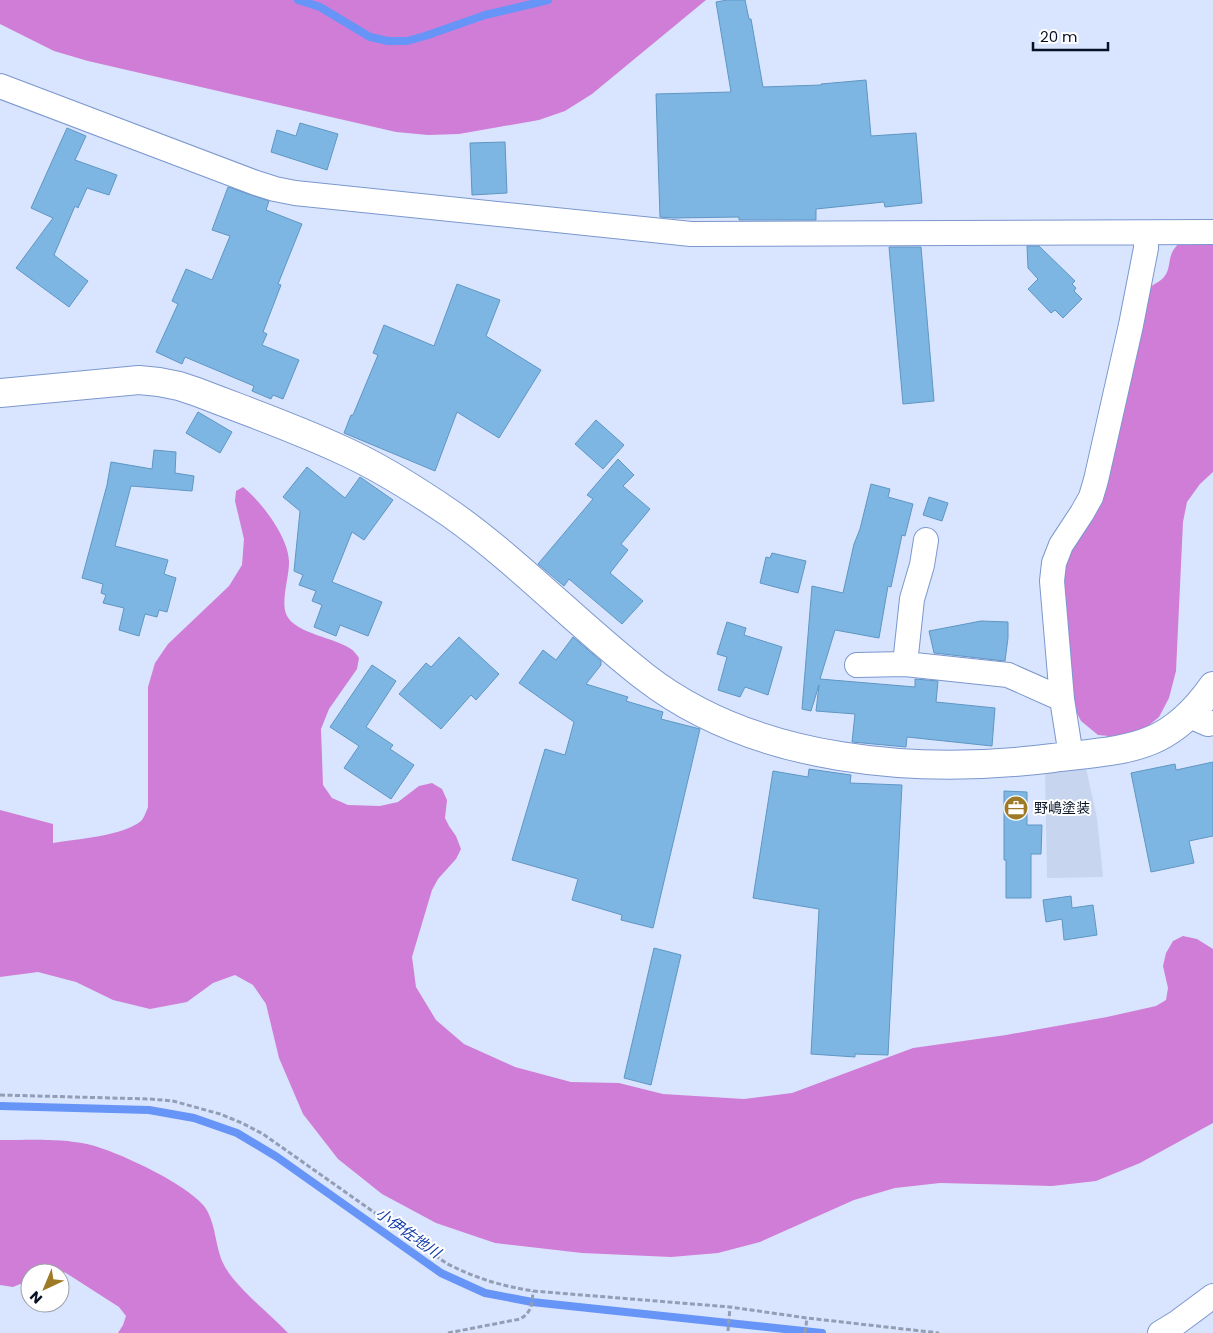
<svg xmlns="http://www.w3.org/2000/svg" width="1213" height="1333" font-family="Poppins,'Noto Sans JP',sans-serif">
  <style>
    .built { fill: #c7d5ef }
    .forest { fill: #d07dd8 }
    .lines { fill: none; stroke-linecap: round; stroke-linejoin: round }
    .stream { stroke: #6694f7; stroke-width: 8 }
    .building { fill: #7eb6e3; stroke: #5f96c3 }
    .minor-casing { stroke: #7b97ce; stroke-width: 26 }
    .tertiary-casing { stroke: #7b97ce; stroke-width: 30 }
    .path { stroke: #939eb5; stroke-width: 3; stroke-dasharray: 5 2.5; stroke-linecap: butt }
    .minor { stroke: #fff; stroke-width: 24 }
    .tertiary { stroke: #fff; stroke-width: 28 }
    .labels { text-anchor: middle; stroke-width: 4; stroke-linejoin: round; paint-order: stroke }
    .poi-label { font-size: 14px; fill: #071125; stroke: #fff; text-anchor: start }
    .water-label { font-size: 15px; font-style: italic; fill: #123cad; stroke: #fff }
  </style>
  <rect width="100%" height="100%" fill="#d9e5fe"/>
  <!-- built -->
  <path class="built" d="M 1086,768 L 1097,818 L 1103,877 L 1047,878 L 1045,772 Z"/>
  <!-- forest -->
  <path class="forest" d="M 0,0 L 706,0 L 592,94 L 565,111 L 539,120 L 459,134 L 428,135 L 396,132 L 88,61 L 54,51 L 0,24 Z
    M 1181,242 L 1213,242 L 1213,472 L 1200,484 L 1187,502 L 1183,522 L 1176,671 L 1169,698 L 1159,717 L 1142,731 L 1119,737 L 1098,735 L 1081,721 L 1069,698 L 1059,581 L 1148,289 C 1153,284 1160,282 1164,277 C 1173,266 1165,254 1181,242 Z
    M 243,487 C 261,501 290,539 289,563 C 289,578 280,603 287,616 C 297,634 336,638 351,649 C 354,651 357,655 359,658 L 357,669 L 329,709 L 321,729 L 323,785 L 332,798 L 348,805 L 380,806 L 398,802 L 419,786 L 432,783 L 442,789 L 447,800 L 445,818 L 449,826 L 456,836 L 461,849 L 456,859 L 438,879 L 432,890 L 412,957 L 416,987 L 436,1020 L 464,1044 L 515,1067 L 571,1082 L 619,1083 L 663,1094 L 744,1099 L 792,1093 L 913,1048 L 1006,1035 L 1107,1017 L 1156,1006 L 1166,1000 L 1168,988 L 1163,966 L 1166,953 L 1173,941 L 1183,936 L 1197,939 L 1213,949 L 1213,1123 L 1140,1163 L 1096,1181 L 1052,1186 L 940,1183 L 895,1188 L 854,1200 L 760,1242 L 718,1253 L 671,1257 L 582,1253 L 495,1243 L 436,1223 L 382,1194 L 338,1159 L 303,1114 L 279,1058 L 266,1004 L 253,985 L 235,975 L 213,983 L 187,1002 L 150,1009 L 113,1000 L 76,982 L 38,972 L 0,977 L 0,810 L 53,824 L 53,843 C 76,839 123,836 141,821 C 144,818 146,812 148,807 L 148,687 L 155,663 L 168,644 L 229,586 L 242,565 L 244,539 L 235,501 L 236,491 Z
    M 0,1140 C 28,1140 59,1138 87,1144 C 117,1151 185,1183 204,1206 C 216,1222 215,1246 223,1263 C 233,1285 270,1314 288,1333 L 118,1333 L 123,1325 L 126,1316 L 119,1307 L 66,1273 L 52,1268 L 39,1273 L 30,1273 L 30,1280 L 13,1287 L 0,1285 Z"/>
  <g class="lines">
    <!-- stream -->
    <path class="stream" d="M 298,0 L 320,7 L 370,37 L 388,41 L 407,41 L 425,36 L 485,15 L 548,0
      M 0,1106 L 149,1110 L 194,1118 L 237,1133 L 277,1157 L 441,1273 L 485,1293 L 532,1302 L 822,1333"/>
  </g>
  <!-- building -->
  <path class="building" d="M 727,0 L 745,0 L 749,19 L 751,19 L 763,87 L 821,85 L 821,84 L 866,80 L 871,136 L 916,133 L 922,203 L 885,207 L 884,202 L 816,209 L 816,220 L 739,220 L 739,217 L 674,218 L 660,217 L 656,94 L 731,92 L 716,2 Z
    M 300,123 L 338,134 L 327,170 L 271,152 L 277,130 L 296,136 Z
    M 67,128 L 86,136 L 75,160 L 117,175 L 109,195 L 87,188 L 78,208 L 75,206 L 54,255 L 88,281 L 69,307 L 16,268 L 53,218 L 31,208 Z
    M 505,142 L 507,193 L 472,195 L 470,143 Z
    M 228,187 L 269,201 L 266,210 L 302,224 L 278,284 L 281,285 L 263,332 L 267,334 L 262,345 L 299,360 L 283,399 L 273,395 L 271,399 L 252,391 L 254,386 L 185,357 L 182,364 L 156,352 L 178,304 L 172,301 L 186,269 L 212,280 L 230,236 L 212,230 Z
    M 1027,246 L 1039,246 L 1075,281 L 1072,284 L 1076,288 L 1074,291 L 1082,299 L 1063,318 L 1055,310 L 1051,313 L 1028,289 L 1038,279 L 1028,268 Z
    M 889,247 L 921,247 L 934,401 L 903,404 Z
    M 457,284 L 500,300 L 486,336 L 541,370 L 499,438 L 457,412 L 435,471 L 344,433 L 351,415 L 353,415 L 378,355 L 373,353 L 384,325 L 434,346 Z
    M 198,412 L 232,432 L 220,453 L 186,433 Z
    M 596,420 L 624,445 L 603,469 L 575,444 Z
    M 154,450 L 176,452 L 175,473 L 194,476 L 192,491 L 131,486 L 115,546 L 168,560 L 164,574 L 176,578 L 167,612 L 159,610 L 157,617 L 145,614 L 139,636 L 119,630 L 124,608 L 103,603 L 106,595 L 101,593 L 103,584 L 82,578 L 107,485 L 111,462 L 152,469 Z
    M 618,459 L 634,475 L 623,486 L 650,509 L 621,544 L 628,550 L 610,573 L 643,601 L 622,624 L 569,579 L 564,586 L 538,564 L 593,499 L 587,495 Z
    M 307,467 L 345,498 L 360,477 L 393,500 L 364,540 L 352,532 L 332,582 L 382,602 L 368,636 L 340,625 L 336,636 L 314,627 L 322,605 L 312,601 L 316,591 L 299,585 L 303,575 L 294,571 L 300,511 L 283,497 Z
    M 871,484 L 890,489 L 888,497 L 913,504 L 905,536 L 902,535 L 891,587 L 888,586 L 879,638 L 835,630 L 820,679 L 915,687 L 915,679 L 938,681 L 936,702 L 995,708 L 992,746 L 907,737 L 906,747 L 852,742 L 855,714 L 816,711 L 819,685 L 811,711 L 802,709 L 812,586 L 843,593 L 854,544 L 860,529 Z
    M 929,497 L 948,503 L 942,521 L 923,515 Z
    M 772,553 L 806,561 L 798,593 L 760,583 L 766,557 L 770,558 Z
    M 981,621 L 1008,622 L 1008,638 L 1005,661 L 934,653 L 929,631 Z
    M 727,622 L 746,628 L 744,635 L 782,647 L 768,695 L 745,687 L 740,697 L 718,690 L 727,657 L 717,654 Z
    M 459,637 L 499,674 L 476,700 L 471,695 L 441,729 L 399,694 L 426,663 L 431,667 Z
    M 573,637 L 601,661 L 601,665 L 586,684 L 628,697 L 626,701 L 663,712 L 661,719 L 700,729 L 653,928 L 621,920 L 622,915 L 572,900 L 578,879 L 512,860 L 545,749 L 565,755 L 574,722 L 519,683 L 543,650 L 556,660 Z
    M 372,665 L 396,681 L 366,727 L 393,745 L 390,749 L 414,765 L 391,799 L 344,768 L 359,746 L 330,727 Z
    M 1213,762 L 1213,836 L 1189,841 L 1194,863 L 1151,872 L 1131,773 L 1175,764 L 1176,770 Z
    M 809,769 L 851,775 L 850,783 L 902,785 L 888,1055 L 855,1054 L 855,1057 L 811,1054 L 819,909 L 753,898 L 773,771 L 808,777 Z
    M 1004,791 L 1027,792 L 1027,825 L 1042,825 L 1041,854 L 1031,854 L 1031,898 L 1006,898 L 1006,860 L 1004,860 Z
    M 1071,896 L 1072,908 L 1093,905 L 1097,935 L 1064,940 L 1062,919 L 1046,922 L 1043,900 Z
    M 654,948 L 681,955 L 651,1085 L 624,1078 Z"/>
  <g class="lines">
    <defs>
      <path id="minor" d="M 0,86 L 256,183 L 275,189 L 295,193 L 691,234 L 1213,232
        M 905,664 L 912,599 L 922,565 L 926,540
        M 857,665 L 905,664 L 1008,675 L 1062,699
        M 1190,716 L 1208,724 L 1213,723
        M 1071,756 L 1062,699 L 1052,581 L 1054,563 L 1061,545 L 1082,513 L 1091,497 L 1096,480 L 1131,325 L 1146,248 L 1146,233
        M 1160,1333 L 1178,1322 L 1213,1296"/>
      <path id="tertiary" d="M 0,393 L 139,380 L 159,382 L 179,386 L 197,392 C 246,411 295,428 342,450 C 380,467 416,490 451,514 C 520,563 578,625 645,677 C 756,763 919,775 1053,758 C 1126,749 1167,752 1213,686"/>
    </defs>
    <!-- minor casing -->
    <use href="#minor" class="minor-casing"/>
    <!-- tertiary casing -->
    <use href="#tertiary" class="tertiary-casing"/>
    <!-- path -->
    <path class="path" d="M 0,1095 L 150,1099 L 173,1101 L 220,1114 L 242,1123 L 263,1134 L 446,1263 C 474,1278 502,1286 533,1291 L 730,1307 L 807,1318 L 939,1333
      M 728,1331 L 730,1307
      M 448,1333 L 520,1319 C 532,1312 532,1304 533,1291
      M 805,1333 L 807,1318"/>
    <!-- minor -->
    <use href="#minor" class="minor"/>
    <!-- tertiary -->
    <use href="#tertiary" class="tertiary"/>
  </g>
  <!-- icons -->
  <defs>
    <symbol id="office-disc" viewBox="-11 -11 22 22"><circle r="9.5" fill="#9e7a26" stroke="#fff"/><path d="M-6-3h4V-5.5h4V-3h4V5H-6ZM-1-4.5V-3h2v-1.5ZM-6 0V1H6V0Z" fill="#fff"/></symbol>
  </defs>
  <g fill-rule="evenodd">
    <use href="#office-disc" x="1002" y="794" width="28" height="28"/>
  </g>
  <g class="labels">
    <!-- poi labels -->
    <g class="poi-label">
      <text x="1034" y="813">野嶋塗装</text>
    </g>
    <!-- water labels -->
    <g class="water-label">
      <text transform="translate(408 1233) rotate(35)" y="5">小伊佐地川</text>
    </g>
  </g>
  <!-- north arrow -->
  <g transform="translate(45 1288) rotate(224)"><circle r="24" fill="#ffffff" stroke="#9ca0a8"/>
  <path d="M0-4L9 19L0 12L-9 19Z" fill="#9e7a26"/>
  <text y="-8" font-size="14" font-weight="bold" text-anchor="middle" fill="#071125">N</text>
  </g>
  <!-- scale -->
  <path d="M1033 42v8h75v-8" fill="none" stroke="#071125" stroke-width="2.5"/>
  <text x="1040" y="42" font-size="15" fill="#071125" stroke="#ffffff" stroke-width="4" paint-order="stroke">20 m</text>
</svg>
